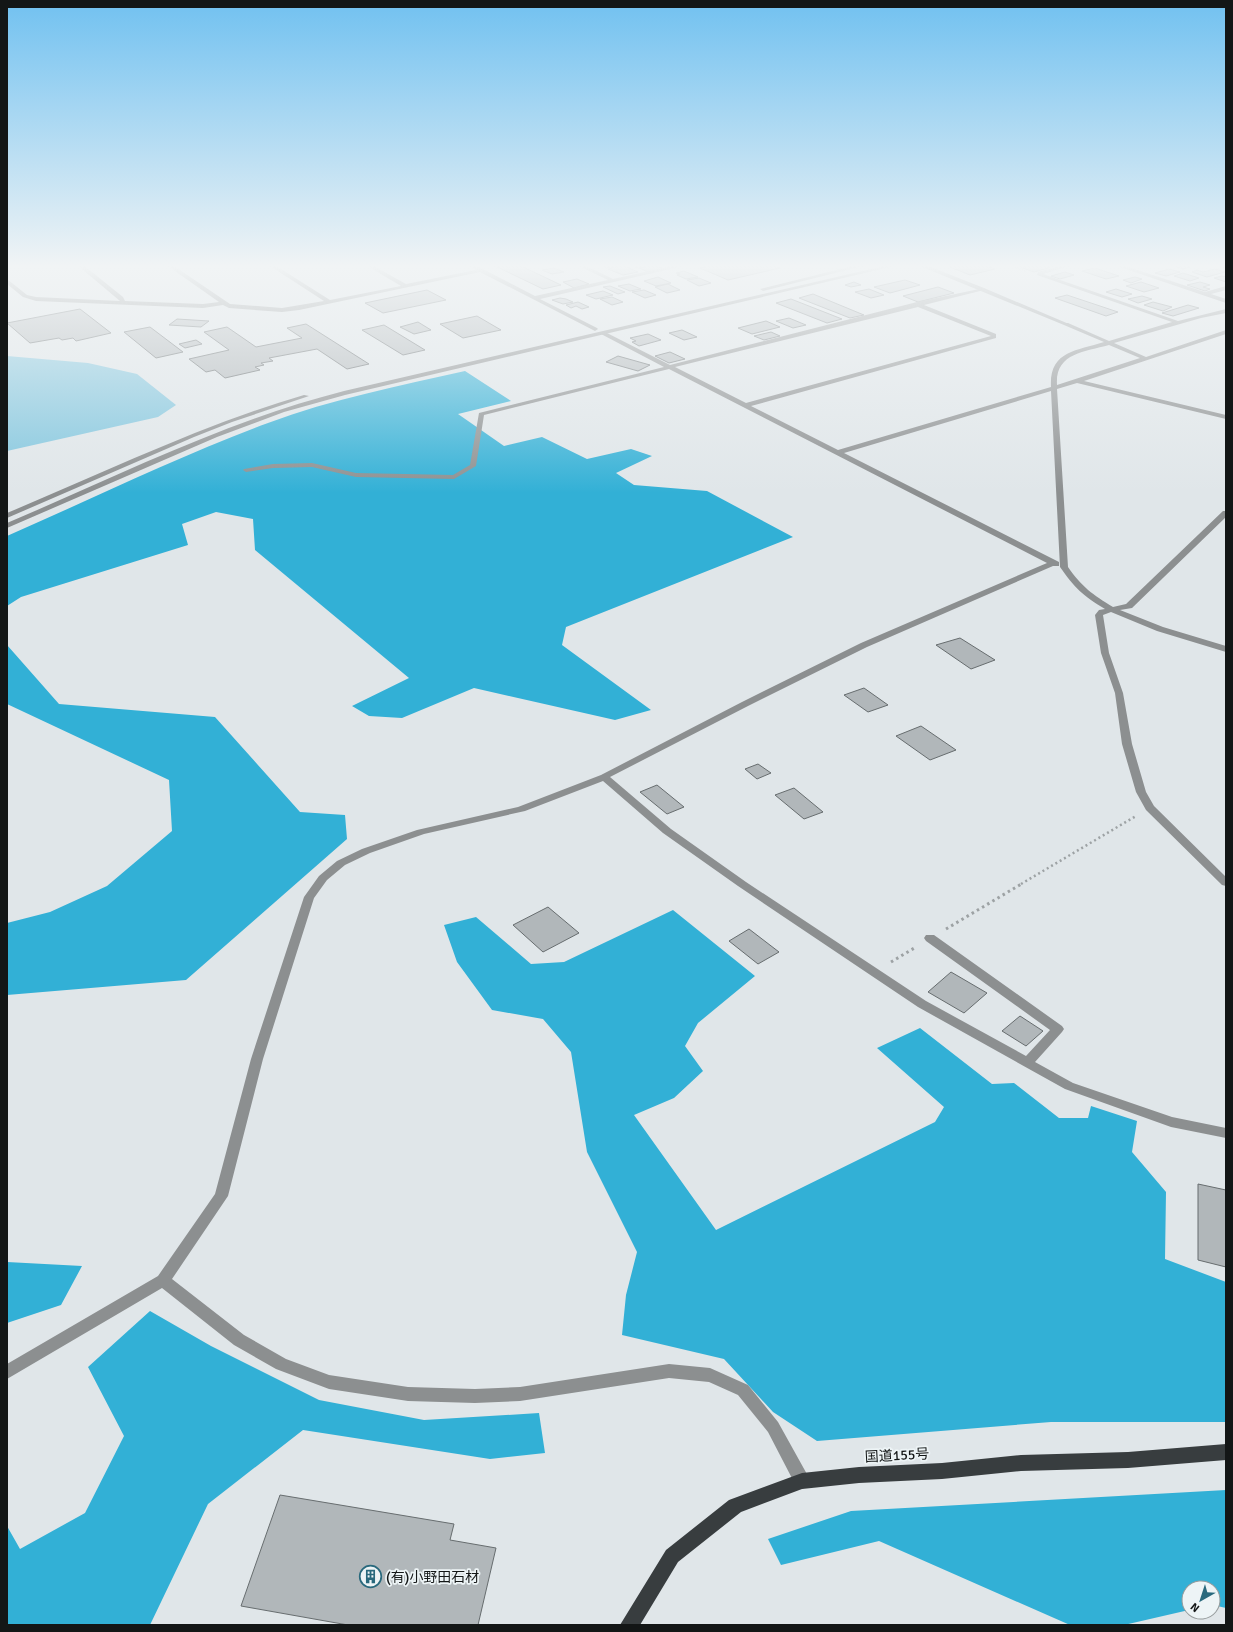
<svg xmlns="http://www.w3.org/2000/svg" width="1233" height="1632" font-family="Signika,'Noto Sans JP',sans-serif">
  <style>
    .green { fill: #82c6de }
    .forest { fill: #32b0d6 }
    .building { fill: #b1b7ba; stroke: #676d6f }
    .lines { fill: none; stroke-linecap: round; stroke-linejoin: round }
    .path-far2 { stroke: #9da2a4; stroke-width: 1.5; stroke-dasharray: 1 1.5; stroke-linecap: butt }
    .path-far1 { stroke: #9da2a4; stroke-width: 2.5; stroke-dasharray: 2 3; stroke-linecap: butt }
    .path { stroke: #9da2a4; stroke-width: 3; stroke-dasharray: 2.5 3.5; stroke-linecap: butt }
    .minor { fill: #8c8f90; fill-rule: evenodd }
    .tertiary { fill: #8c8f90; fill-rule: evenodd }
    .trunk { fill: #383d3f; fill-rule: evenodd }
    .labels { text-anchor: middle; stroke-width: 3.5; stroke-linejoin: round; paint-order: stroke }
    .near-street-label { font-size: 14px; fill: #131616; stroke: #edf4f6 }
    .near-poi-label { font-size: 14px; fill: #131616; stroke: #edf4f6; text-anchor: start }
  </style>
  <rect width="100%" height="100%" fill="#e0e6e9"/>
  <!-- green -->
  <path class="green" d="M 7,356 L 88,363 L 137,374 L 176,405 L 158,417 L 7,451 Z"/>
  <!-- forest -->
  <path class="forest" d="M 465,371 L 511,401 L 458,414 L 504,446 L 542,437 L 587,459 L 631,449 L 652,456 L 616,473 L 634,485 L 707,491 L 793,537 L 566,627 L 562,645 L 651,710 L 615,720 L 474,688 L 402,718 L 369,716 L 352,706 L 409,678 L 255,550 L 253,519 L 216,512 L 182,524 L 188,545 L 21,597 L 7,606 L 7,536 C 94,498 179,456 268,423 C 332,399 399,386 465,371 Z
    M 7,645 L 59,704 L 215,717 L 300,812 L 345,815 L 347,839 L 186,980 L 7,995 L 7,923 L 50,912 L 107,886 L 172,831 L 169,780 L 7,704 Z
    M 673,910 L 755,976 L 698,1023 L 685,1046 L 703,1071 L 674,1098 L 634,1115 L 716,1230 L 935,1122 L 944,1107 L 877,1048 L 920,1028 L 992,1084 L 1014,1083 L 1059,1118 L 1088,1118 L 1091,1106 L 1137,1121 L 1132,1152 L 1166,1192 L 1165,1259 L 1226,1282 L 1226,1422 L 1051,1422 L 817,1441 L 773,1412 L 724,1359 L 622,1335 L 626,1295 L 637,1252 L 587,1152 L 571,1052 L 543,1019 L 492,1010 L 457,962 L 444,925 L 476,917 L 531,964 L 564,962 Z
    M 7,1262 L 82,1266 L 61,1305 L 7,1323 Z
    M 150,1311 L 211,1346 L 319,1400 L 424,1420 L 539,1413 L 545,1453 L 490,1459 L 303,1430 L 208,1504 L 150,1625 L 7,1625 L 7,1526 L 20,1549 L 85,1513 L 124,1436 L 88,1367 Z
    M 1226,1490 L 1226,1608 L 1213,1605 L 1213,1588 L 1189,1588 L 1189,1610 L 1124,1625 L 1070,1625 L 879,1541 L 781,1565 L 768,1539 L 851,1511 Z"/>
  <!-- building -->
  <path class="building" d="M 491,264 L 517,264 L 561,285 L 543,289 Z
    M 599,264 L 622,264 L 607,268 Z
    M 630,264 L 651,264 L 652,265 L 637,268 Z
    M 718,264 L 769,264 L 780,268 L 728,280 L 700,268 Z
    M 961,264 L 982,264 L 995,269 L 970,275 L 950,267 Z
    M 1012,264 L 1062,264 L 1034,272 Z
    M 1168,264 L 1186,264 L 1192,266 L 1183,269 Z
    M 623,265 L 638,272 L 623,275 L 608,269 Z
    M 655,265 L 664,269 L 648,272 L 639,268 Z
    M 554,268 L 564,272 L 552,274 L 542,270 Z
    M 1095,268 L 1119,276 L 1106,279 L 1082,271 Z
    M 1169,269 L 1180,272 L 1166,276 L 1155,273 Z
    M 1215,269 L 1225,272 L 1207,277 L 1192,272 L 1197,270 L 1203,272 Z
    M 684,271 L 698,277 L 686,279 L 677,275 L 680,274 L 676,273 Z
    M 1065,272 L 1074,275 L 1060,279 L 1051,276 Z
    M 1183,273 L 1199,278 L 1190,281 L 1174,276 Z
    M 1222,276 L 1226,277 L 1226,282 L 1214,278 Z
    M 658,277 L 671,283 L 656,286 L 644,281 Z
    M 1135,277 L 1142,279 L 1131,283 L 1123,280 Z
    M 699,278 L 711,283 L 699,286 L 687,280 Z
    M 577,279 L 589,284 L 574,288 L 563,282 Z
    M 905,280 L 920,285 L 890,293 L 874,287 Z
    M 854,282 L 861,285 L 851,287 L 845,285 Z
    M 1141,282 L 1159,288 L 1144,292 L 1126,286 Z
    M 1200,282 L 1210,285 L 1203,287 L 1210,289 L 1205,291 L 1187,285 Z
    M 629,284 L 641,289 L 630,291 L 618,286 Z
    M 668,284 L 680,290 L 667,293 L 655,287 Z
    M 610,286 L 625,292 L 618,294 L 603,287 Z
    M 938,287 L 954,293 L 918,302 L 903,296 Z
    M 869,289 L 884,295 L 871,298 L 855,292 Z
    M 1116,289 L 1132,294 L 1122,297 L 1106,292 Z
    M 427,290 L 446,300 L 383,313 L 365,303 Z
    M 644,290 L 656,295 L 645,298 L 632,292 Z
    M 603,291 L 613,295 L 596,299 L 586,295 Z
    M 813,294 L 864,315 L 850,318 L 799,298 Z
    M 1067,295 L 1118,312 L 1106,316 L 1055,298 Z
    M 1142,296 L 1152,299 L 1138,303 L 1128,299 Z
    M 612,297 L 623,302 L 612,305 L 600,299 Z
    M 560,298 L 566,299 L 573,302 L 563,304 L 552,300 Z
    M 791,299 L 842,319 L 827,323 L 776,303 Z
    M 578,302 L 589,307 L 582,309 L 576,306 L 571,308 L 566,305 Z
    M 1153,302 L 1172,307 L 1163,311 L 1144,305 Z
    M 1188,305 L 1199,308 L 1173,316 L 1162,313 Z
    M 80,309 L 111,333 L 76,341 L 73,338 L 62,340 L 59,338 L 30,343 L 7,323 Z
    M 477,316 L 501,330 L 463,338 L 440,324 Z
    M 789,318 L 806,325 L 793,328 L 776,321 Z
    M 177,319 L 209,321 L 201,327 L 169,325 Z
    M 766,321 L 780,327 L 752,334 L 738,328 Z
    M 418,322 L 431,330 L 414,334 L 400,327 Z
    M 306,324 L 369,364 L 347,369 L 317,349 L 269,358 L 273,361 L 261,363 L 264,365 L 255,367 L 260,370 L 225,378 L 215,370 L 206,372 L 189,359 L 229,350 L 204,332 L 227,327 L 256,347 L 302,338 L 287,328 Z
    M 384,325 L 425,350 L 403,355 L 362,330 Z
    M 150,327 L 183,352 L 156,358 L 124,332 Z
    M 682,330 L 697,337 L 684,340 L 669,333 Z
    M 771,332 L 780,336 L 764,340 L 754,336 Z
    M 648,334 L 661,340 L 639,346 L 632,342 L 636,341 L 630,338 Z
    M 196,340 L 202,344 L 185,348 L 179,344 Z
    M 670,352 L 685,359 L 669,363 L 655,356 Z
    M 618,356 L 650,365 L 638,371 L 606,362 Z
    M 960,638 L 995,660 L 971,669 L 936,645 Z
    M 864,688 L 888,705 L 868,712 L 844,695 Z
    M 921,726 L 956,750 L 930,760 L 896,736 Z
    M 758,764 L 771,773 L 757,779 L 745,769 Z
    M 657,785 L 684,807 L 667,814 L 640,792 Z
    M 794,788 L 823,812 L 804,819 L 775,795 Z
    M 548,907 L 579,933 L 543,952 L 513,925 Z
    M 749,929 L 779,952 L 758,964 L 729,941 Z
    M 951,972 L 987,993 L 964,1013 L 928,992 Z
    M 1020,1016 L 1043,1031 L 1026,1046 L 1002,1031 Z
    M 1198,1184 L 1226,1190 L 1226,1267 L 1198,1260 Z
    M 280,1495 L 454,1524 L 450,1540 L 496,1548 L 478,1625 L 348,1625 L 241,1606 Z"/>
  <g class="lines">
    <!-- path-far2 -->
    <path class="path-far2" d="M 1008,264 L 1026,271"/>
    <!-- path-far1 -->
    <path class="path-far1" d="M 1021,884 L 1136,816"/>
    <!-- path -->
    <path class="path" d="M 946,929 L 1023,883
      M 891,962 L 916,947"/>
    <!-- minor -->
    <path class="minor" d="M 76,264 L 82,264 L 123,297 L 125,301 L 203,304 L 219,302 L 165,264 L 171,264 L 230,304 L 282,308 L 324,301 L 267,264 L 273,264 L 330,300 L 401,286 L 364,264 L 370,264 L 406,284 L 476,270 L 466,264 L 473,264 L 535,296 L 608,280 L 575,264 L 582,264 L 613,279 L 681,264 L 692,264 L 540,299 L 597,328 L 598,329 L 595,331 L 480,272 L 299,310 L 282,312 L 229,308 L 223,305 L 203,308 L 36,301 L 23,297 L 7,284 L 7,279 L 27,295 L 36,297 L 120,301 Z
      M 1067,264 L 1076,264 L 1043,274 L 1178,321 L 1226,309 L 1226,313 L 1201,318 L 1114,343 L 1146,357 L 1226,330 L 1226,334 L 1084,381 L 1226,415 L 1226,419 L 1077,383 L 1057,389 L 1068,567 C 1081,586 1093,595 1113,607 L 1126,604 L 1223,511 L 1226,511 L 1226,517 L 1132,608 L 1120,610 L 1163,627 L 1226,646 L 1226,652 L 1157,631 L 1111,612 L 1103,615 L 1109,653 L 1123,693 L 1132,744 L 1146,792 L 1154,806 L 1226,877 L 1226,886 L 1222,885 L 1146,810 L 1136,792 L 1122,744 L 1115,693 L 1101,653 L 1095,615 L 1099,610 L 1105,609 C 1083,596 1074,587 1060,567 L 1051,391 L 844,453 L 1059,562 L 1059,566 L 1053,566 L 867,647 L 748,706 L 610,777 L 671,829 L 746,882 L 926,1001 L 1026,1056 L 1050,1030 L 926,941 L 924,938 L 926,935 L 934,935 L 1062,1026 L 1064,1029 L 1062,1032 L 1035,1062 L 1073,1083 L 1172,1117 L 1226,1128 L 1226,1138 L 1171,1127 L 1065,1089 L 918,1007 L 738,886 L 663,833 L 603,781 L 525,811 L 424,834 L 370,853 L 345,865 L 327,880 L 314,898 L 263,1059 L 228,1196 L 172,1279 L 244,1335 L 286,1359 L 329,1375 L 408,1387 L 475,1389 L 520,1387 L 669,1364 L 710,1368 L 748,1385 L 778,1422 L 808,1476 L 810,1481 L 808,1486 L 802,1489 L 796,1486 L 768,1432 L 738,1395 L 709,1382 L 669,1378 L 520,1401 L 475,1403 L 408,1401 L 329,1389 L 276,1369 L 234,1345 L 162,1288 L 7,1379 L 7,1364 L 158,1276 L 215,1194 L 251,1059 L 304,897 L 319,876 L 337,861 L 362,849 L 417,830 L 518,807 L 601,775 L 742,702 L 861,643 L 1047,563 L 669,369 L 484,415 L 476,466 L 454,479 L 356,477 L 312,467 L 273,468 L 246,472 L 243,470 L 244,469 L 273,464 L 312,463 L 356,473 L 453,475 L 470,465 L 479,413 L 664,367 L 601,334 L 601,332 L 605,332 L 670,365 L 917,302 L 984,288 L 984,290 L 924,305 L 996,334 L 996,338 L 751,406 L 838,450 L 1051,387 C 1049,351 1076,351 1104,342 L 1064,325 L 1064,323 L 1068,323 L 1109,341 L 1172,322 L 1037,275 L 1038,272 ZM 918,307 L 991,336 L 746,403 L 675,367 ZM 1109,345 L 1140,358 L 1057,385 C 1055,353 1084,352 1109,345 Z
      M 1111,264 L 1119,264 L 1205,292 L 1226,286 L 1226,290 L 1211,294 L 1226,299 L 1226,303 Z
      M 1216,264 L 1226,265 L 1226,269 L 1216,265 Z"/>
    <!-- tertiary -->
    <path class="tertiary" d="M 861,264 L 871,264 L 763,291 L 760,289 Z
      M 893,264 L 903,264 L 345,395 L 284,412 L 217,437 L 7,528 L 7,523 C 118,476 226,421 344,391 Z
      M 915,264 L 923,264 L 984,288 L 1069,324 L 1064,325 Z
      M 304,395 L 309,396 L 232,422 L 194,437 L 7,518 L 7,513 C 106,472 201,425 304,395 Z"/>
    <!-- trunk -->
    <path class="trunk" d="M 1226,1444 L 1226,1460 L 1128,1468 L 1021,1471 L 942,1479 L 859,1483 L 802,1489 L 741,1512 L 678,1562 L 640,1625 L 620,1625 L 666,1550 L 729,1500 L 802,1473 L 859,1467 L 942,1463 L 1021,1455 L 1128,1452 Z"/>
  </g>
  <!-- sky -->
  <linearGradient id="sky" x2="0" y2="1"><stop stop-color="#71c1f0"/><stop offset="0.54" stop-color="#f1f4f5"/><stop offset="1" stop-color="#f1f4f5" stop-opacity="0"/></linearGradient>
  <rect width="1233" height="493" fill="url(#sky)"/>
  <!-- icons -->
  <defs>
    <symbol id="building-ring" viewBox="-11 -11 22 22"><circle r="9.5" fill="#edf4f6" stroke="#29697d" stroke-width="1.5"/><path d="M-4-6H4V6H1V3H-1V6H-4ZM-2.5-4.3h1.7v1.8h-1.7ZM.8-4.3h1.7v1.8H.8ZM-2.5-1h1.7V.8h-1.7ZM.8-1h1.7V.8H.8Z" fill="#29697d"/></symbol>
  </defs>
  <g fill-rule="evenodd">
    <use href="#building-ring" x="358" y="1564" width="25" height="25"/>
  </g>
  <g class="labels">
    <!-- near-street labels -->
    <g class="near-street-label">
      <text transform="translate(897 1455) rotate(-3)" y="5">国道155号</text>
    </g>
    <!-- near-poi labels -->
    <g class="near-poi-label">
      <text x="386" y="1582">(有)小野田石材</text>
    </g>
  </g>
  <!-- border -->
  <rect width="1233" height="1632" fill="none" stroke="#131616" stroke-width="16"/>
  <!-- north arrow -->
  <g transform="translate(1201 1600) rotate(219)"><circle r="19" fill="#edf4f6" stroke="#969b9c"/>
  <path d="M0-3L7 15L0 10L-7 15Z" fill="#29697d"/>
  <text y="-6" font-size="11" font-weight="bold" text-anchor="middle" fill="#131616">N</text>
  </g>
</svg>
